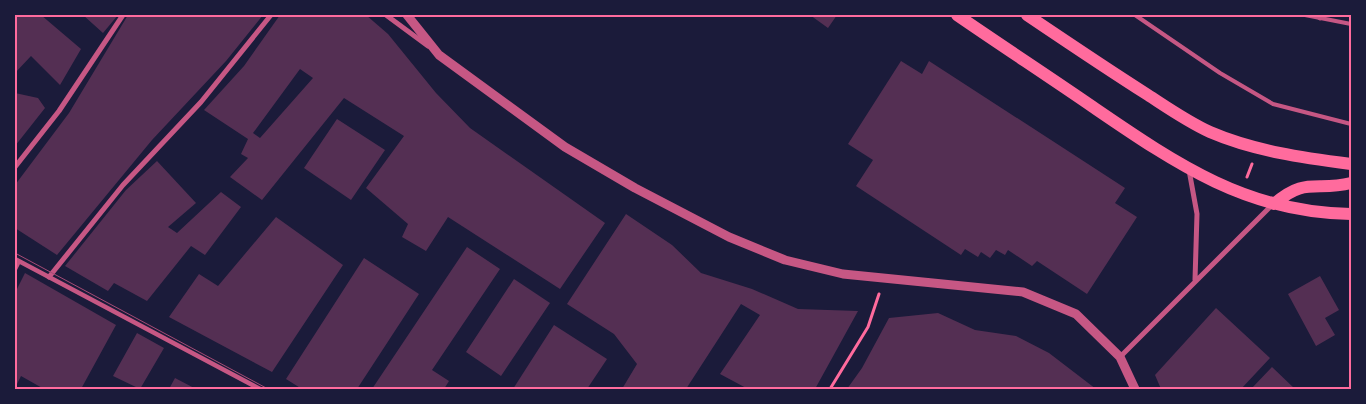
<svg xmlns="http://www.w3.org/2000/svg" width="1366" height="404" font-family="'Titillium Web',sans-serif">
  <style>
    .building { fill: #542f53; fill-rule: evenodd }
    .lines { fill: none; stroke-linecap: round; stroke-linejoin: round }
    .path { stroke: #ff6b9d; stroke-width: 3 }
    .service { stroke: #c65784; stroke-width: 4 }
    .pedestrian { stroke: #c65784; stroke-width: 4.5 }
    .minor { stroke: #c65784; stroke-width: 5 }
    .tertiary { stroke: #c65784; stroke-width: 9 }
    .primary { stroke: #ff6b9d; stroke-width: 12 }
    .tram { stroke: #a44b75; stroke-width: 1 }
    .neatline { fill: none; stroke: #ff6b9d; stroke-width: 2 }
  </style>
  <rect width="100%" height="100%" fill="#1b1b3a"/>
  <!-- building -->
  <path class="building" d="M 15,15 L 41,15 L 81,49 L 60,85 L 31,56 L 15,73 Z
    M 83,15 L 118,15 L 103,33 Z
    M 128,15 L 263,15 L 226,61 L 152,140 L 57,255 L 15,228 L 15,185 L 69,113 Z
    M 280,15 L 366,15 L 388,34 L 436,93 L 470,128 L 605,223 L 560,289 L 448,217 L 426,251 L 402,237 L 408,224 L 366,188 L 404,136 L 344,98 L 262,200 L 230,177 L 248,158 L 241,154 L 248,139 L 204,110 L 244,66 ZM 300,69 L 313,78 L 260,138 L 253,133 Z
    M 810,15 L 837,15 L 828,28 Z
    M 901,61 L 922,74 L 929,61 L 1125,188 L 1115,203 L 1137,217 L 1087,294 L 1037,261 L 1032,266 L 1008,250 L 1005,255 L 996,250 L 990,258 L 981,252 L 978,257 L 965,249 L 961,255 L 856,186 L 873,160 L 848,144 Z
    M 15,93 L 38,98 L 45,108 L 15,146 Z
    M 337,119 L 385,150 L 351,200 L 304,168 Z
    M 157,161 L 196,203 L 168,227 L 177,233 L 221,192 L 241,207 L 205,255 L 191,246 L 147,301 L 114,283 L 108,291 L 65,266 L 126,190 Z
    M 626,214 L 672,245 L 701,273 L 752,289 L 798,309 L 858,311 L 815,389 L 748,389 L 720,374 L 760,315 L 741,304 L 686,389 L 622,389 L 637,364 L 614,334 L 567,304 Z
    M 276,217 L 343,265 L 272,372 L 169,317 L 199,274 L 218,286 Z
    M 467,247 L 500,269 L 432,370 L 449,381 L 444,389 L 372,389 Z
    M 364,258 L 419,294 L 357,389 L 302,389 L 286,379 Z
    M 25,273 L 116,325 L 81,389 L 44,389 L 21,376 L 15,388 L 15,293 Z
    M 1320,276 L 1339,310 L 1325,318 L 1335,335 L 1316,346 L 1288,294 Z
    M 514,279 L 550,303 L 501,376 L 466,352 Z
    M 1216,308 L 1270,358 L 1241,389 L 1161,389 L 1155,375 Z
    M 938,313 L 975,330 L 1016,336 L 1049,353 L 1096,389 L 847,389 L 862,368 L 889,318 Z
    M 554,325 L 607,359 L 587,389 L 513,389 Z
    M 137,333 L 164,348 L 140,389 L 113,376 Z
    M 1272,367 L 1295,389 L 1251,389 Z
    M 175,378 L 196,389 L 169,389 Z"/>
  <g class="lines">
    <!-- path -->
    <path class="path" d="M 1247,177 L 1252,164
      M 830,389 L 868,327 L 879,294"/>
    <!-- service -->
    <path class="service" d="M 1135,15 L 1220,73 L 1273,104 L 1351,124
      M 1305,15 L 1351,24"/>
    <!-- pedestrian -->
    <path class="pedestrian" d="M 15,259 L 260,389
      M 15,269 L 19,261"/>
    <!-- minor -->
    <path class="minor" d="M 386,15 L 428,46
      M 1320,18 L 1321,15
      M 15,167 L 59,111 L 123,15
      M 1189,170 L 1197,214 L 1195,280
      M 49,277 L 123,185 L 201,102 L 271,15
      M 1120,357 L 1273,204"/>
    <!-- tertiary -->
    <path class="tertiary" d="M 407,15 L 439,55 L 565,147 L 635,188 L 729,237 L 785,260 L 843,274 L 1023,292 L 1076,314 L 1120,357 L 1135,389"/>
    <!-- primary -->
    <path class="primary" d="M 957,15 C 1002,46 1048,76 1093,107 C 1175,163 1247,213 1351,214
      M 1027,15 C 1067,42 1107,69 1148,95 C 1168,108 1188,122 1210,132 C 1254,151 1304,158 1351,164
      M 1274,204 C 1306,176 1316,192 1351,183"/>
    <!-- tram -->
    <path class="tram" d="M 15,253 L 268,389"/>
  </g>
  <!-- border -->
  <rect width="1366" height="404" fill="none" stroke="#1b1b3a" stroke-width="32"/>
  <rect x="16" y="16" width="1334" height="372" class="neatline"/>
</svg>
